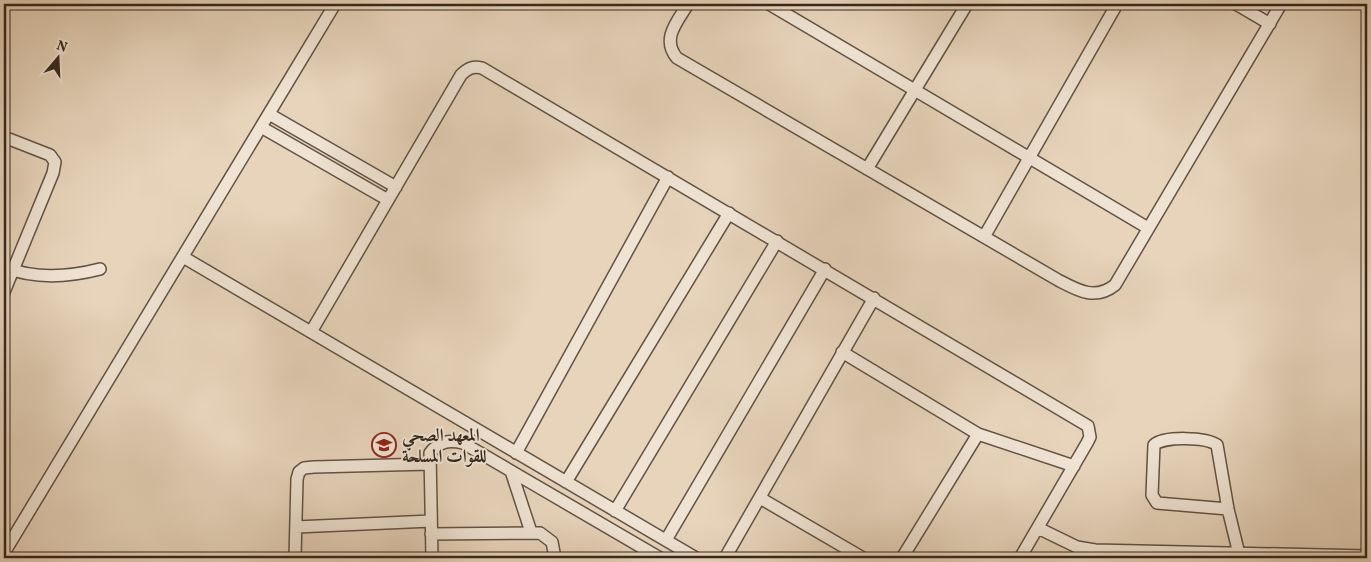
<svg xmlns="http://www.w3.org/2000/svg" width="1371" height="562" font-family="Vollkorn,Amiri,serif">
  <style>
    .lines { fill: none; stroke-linecap: round; stroke-linejoin: round }
    .minor-casing { stroke: #615345; stroke-width: 14 }
    .minor { stroke: #efe3d3; stroke-width: 11 }
    .labels { text-anchor: middle; stroke-width: 4; stroke-linejoin: round; paint-order: stroke }
    .poi-label { font-size: 18px; font-weight: bold; fill: #34281e; stroke: #efe3d3; text-anchor: start }
  </style>
  <rect width="100%" height="100%" fill="#e7d4bb"/>
  <filter id="stains"><feTurbulence type="fractalNoise" baseFrequency=".004" numOctaves="4"/><feColorMatrix values="0 0 0 0 .2 0 0 0 0 .09 0 0 0 0 .02 0 0 0 .5 -.17"/></filter>
  <radialGradient id="worn" r=".72"><stop offset=".6" stop-color="#630" stop-opacity="0"/><stop offset="1" stop-color="#630" stop-opacity=".3"/></radialGradient>
  <g class="lines">
    <defs>
      <path id="minor" d="M 688,4 C 677,22 661,39 677,58 L 1058,280 C 1077,290 1095,301 1115,285 L 1281,4
        M 769,4 L 1148,228
        M 1236,4 L 1270,24
        M 269,114 L 396,187
        M 261,127 L 388,200
        M 4,137 L 50,155 L 55,162 L 53,173 L 4,292
        M 867,169 L 967,4
        M 984,237 L 1117,4
        M 183,257 L 696,558
        M 4,267 C 34,279 69,277 100,269
        M 311,332 L 461,75 C 468,68 473,66 482,68 L 1088,426 L 1090,437 L 1087,443 L 1020,558
        M 842,352 L 978,434 L 1074,466
        M 516,453 L 668,177
        M 511,471 L 531,532
        M 566,482 L 729,213
        M 760,498 L 863,558
        M 1228,509 L 1157,503 L 1152,495 L 1154,445 C 1164,436 1206,437 1217,445 L 1228,509 L 1240,558
        M 615,511 L 777,241
        M 296,527 L 431,521
        M 1038,528 L 1077,547 L 1095,550 L 1367,556
        M 431,534 L 540,533 L 552,542 L 555,558
        M 666,540 L 825,269
        M 4,553 L 335,4
        M 295,558 L 297,479 L 299,472 L 304,468 L 314,467 L 429,464
        M 432,558 L 430,453 C 439,441 449,440 463,443 L 660,558
        M 725,558 L 874,298
        M 902,558 L 978,434"/>
    </defs>
    <!-- minor casing -->
    <use href="#minor" class="minor-casing"/>
    <!-- minor -->
    <use href="#minor" class="minor"/>
  </g>
  <!-- icons -->
  <defs>
    <symbol id="university-ring" viewBox="-11 -11 22 22"><circle r="9.5" fill="#efe3d3" stroke="#8f2418" stroke-width="1.5"/><path d="M0-5L7-2L0 1L-7-2ZM-4 1L0 2.5L4 1V4Q0 6-4 4Z" fill="#8f2418"/></symbol>
  </defs>
  <g fill-rule="evenodd">
    <use href="#university-ring" x="370" y="431" width="28" height="28"/>
  </g>
  <g class="labels">
    <!-- poi labels -->
    <g class="poi-label">
      <text x="402" y="441">المعهد الصحي<tspan x="402" dy="21">للقوات المسلحة</tspan></text>
    </g>
  </g>
  <!-- margin -->
  <rect width="1371" height="562" fill="none" stroke="#e7d4bb" stroke-width="20"/>
  <rect x="5" y="5" width="1361" height="552" fill="none" stroke="#34281e" stroke-width="2.5"/>
  <rect x="10" y="10" width="1351" height="542" fill="none" stroke="#34281e"/>
  <!-- north arrow -->
  <g transform="translate(58 58) rotate(19)" stroke="#efe3d3" stroke-width="4" paint-order="stroke">
  <path d="M0-4L9 19L0 12L-9 19Z" fill="#34281e"/>
  <text y="-8" font-size="14" font-weight="bold" text-anchor="middle" fill="#34281e">N</text>
  </g>
  <rect width="100%" height="100%" filter="url(#stains)"/>
  <rect width="100%" height="100%" fill="url(#worn)"/>
</svg>
